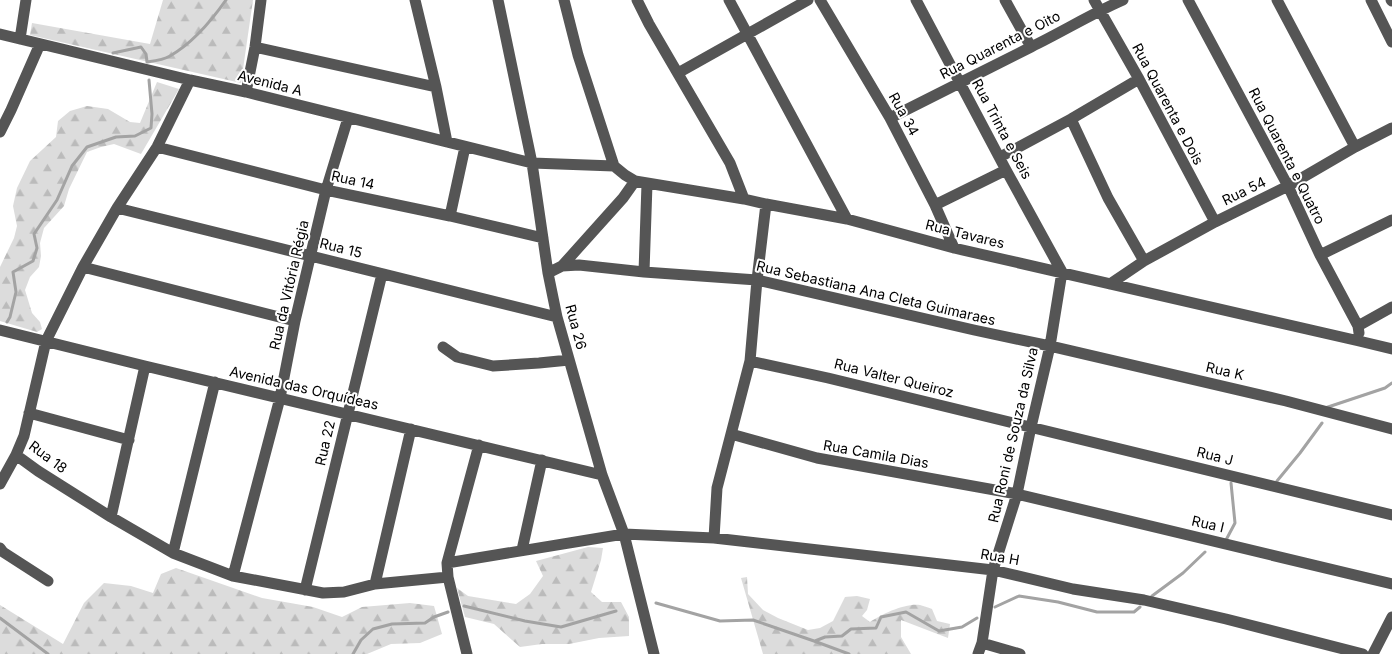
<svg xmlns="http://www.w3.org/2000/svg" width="1392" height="654" font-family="Inter,sans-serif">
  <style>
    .forest { fill: url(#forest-firs) }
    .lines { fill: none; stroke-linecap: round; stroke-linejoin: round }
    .stream { stroke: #a3a3a3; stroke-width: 3 }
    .minor { stroke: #555; stroke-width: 11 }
    .labels { text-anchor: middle; stroke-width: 4; stroke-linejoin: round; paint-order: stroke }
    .street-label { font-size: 14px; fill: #000; stroke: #fff }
  </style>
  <defs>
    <pattern id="forest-firs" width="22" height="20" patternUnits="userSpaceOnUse" patternTransform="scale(1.25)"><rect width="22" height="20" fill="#dcdcdc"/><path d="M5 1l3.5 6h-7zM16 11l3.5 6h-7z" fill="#bbb"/></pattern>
  </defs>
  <rect width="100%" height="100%" fill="#fff"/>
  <!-- forest -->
  <path class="forest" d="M 163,0 L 253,0 L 241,83 L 30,35 L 32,23 L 150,44 Z
    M 157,82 L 179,89 L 141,154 L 114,144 L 101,147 L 87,152 L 69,189 L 64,206 L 44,228 L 40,243 L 41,256 L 39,267 L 30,277 L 25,290 L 32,313 L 40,322 L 42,329 L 37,332 L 0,321 L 0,267 L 14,238 L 17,226 L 13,206 L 17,188 L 30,161 L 56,137 L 58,121 L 70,111 L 87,106 L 108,109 L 130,122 L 140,123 Z
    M 588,547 L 603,548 L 601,560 L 591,592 L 602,602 L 621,602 L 629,617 L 629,636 L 599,638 L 569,644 L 542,644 L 520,647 L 494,624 L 465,617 L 457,588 L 468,596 L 516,604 L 530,594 L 543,576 L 536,561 Z
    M 176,568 L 262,598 L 313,607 L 342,617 L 362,607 L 410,603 L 434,606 L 442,634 L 420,643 L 391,644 L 367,654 L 0,654 L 0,605 L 63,644 L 84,603 L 104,583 L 131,586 L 153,593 L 161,574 Z
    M 747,577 L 748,594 L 763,610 L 778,618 L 808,630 L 820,628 L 833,621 L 845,597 L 857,596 L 870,599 L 867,610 L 862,616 L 870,622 C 882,614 905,603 920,605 C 924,606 929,608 932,609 L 937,621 L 950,624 L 948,638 L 901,620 L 901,637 L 911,654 L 763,654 L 741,578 Z"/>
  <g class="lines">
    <!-- stream -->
    <path class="stream" d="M 113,53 L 141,47 L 146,54 L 147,62 C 154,61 163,60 170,56 C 191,44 212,20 226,0
      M 7,322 L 10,317 L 16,292 L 13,272 L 33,261 L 37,248 L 34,234 L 57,200 L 72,166 L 87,147 L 116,137 L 135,136 L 151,128 L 152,114 L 149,80
      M 1325,408 L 1385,388 L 1392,383
      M 1277,481 L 1300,453 L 1322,423
      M 1226,540 L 1235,523 L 1231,483
      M 1152,596 L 1183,573 L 1205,552
      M 656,603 L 720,621 L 753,620 L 814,641 L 849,654
      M 464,606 L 525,621 L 561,627 L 616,611
      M 995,607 L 1019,596 L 1058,602 L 1097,612 L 1134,612 L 1140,607
      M 0,618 L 48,654
      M 815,641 L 825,637 L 842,636 L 851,629 L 876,628 L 881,617 L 906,612 L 939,631 L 962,627 L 977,618
      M 353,654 L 361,640 L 373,629 L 392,624 L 425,623 L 434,617 L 448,612"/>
    <!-- minor -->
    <path class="minor" d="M 415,0 L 436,87 L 447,142
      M 498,0 L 532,163 L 548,273 L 557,317 L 602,475 L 624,534 L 654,654
      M 564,0 L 578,55 L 614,166
      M 637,0 L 649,24 L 730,163 L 744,199
      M 729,0 L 847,219
      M 820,0 L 890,118 L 935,205 L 954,248
      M 916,0 L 1006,170 L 1062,272 L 1050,346 L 1031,427 L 1017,494 L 993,570 L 982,643 L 978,654
      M 1005,0 L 1031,47
      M 1094,0 L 1139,79 L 1215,222
      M 1188,0 L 1288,186 L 1320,255 L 1358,326
      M 1277,0 L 1355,147
      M 1371,0 L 1392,42
      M 1391,0 L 1392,1
      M 0,34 L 190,80 L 246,92 L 532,163 L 614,166 L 625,175 L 635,181 L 744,199 L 766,204 L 847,219 L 954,248 L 1359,341 L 1392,349
      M 20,39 L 26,0
      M 255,47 L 436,87
      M 678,73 L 808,0
      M 190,80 L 157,147 L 117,208 L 83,267 L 46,341 L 24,436 L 16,455 L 38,471 L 111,517 L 173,553 L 233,576 L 323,593 L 344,592 L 375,584 L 448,577
      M 246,92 L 255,47 L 261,0
      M 890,118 C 937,94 984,71 1031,47 C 1062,32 1091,14 1123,0
      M 1071,119 L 1108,198 L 1144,261
      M 0,132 L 11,110 L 40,44
      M 157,147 L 326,190 L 450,216 L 543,238
      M 1000,157 L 1071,119 L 1139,79
      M 935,205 L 1006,170
      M 117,208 L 557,317
      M 450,216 L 465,147
      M 1320,255 L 1392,220
      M 562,266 L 623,198 L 635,181
      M 83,267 L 295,321
      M 644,272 L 647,184
      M 548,273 L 562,266 L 579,265 L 644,272 L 757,280 L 974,330 L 1050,346 L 1286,401 L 1392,429
      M 1110,284 L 1144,261 L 1215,222 L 1288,186 L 1355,147 L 1392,128
      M 0,330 L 145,366 L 602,475
      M 1359,333 L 1358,326 L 1392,307
      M 443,347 L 457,357 L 493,366 L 539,363 L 569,360
      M 750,361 L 828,378 L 1392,515
      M 29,413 L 129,440
      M 731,434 L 817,458 L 1017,494 L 1392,584
      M 0,484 L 16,455
      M 111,517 L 145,366
      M 714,538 L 717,488 L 750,361 L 757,280 L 766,204
      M 0,548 L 3,552 L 48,581
      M 522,550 L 542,460
      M 173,553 L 215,382
      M 447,563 L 624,534 L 714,538 L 993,570 L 1073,589 L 1144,600 L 1226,619 L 1363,654
      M 233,576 L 280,398 L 295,321 L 326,190 L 348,118
      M 375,584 L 411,429
      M 305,590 L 382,274
      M 982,643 L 1020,654
      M 467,654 L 448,577 L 447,563 L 479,445
      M 1373,654 L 1392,617"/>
  </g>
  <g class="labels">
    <!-- street labels -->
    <g class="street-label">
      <text transform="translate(1000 45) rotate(-27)" y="5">Rua Quarenta e Oito</text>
      <text transform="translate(270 83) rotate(14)" y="5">Avenida A</text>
      <text transform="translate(1168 104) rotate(62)" y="5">Rua Quarenta e Dois</text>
      <text transform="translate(904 114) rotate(61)" y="5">Rua 34</text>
      <text transform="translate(1002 129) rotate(62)" y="5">Rua Trinta e Seis</text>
      <text transform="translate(1287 156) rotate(63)" y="5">Rua Quarenta e Quatro</text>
      <text transform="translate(353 180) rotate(12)" y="5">Rua 14</text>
      <text transform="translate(1244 191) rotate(-26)" y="5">Rua 54</text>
      <text transform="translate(965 234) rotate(14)" y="5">Rua Tavares</text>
      <text transform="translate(341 248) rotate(14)" y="5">Rua 15</text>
      <text transform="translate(289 285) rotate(-77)" y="5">Rua da Vitória Régia</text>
      <text transform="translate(876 293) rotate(13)" y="5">Rua Sebastiana Ana Cleta Guimaraes</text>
      <text transform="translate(576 327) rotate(75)" y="5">Rua 26</text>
      <text transform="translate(1225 371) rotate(13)" y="5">Rua K</text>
      <text transform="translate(894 378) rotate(14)" y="5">Rua Valter Queiroz</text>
      <text transform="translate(304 388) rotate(13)" y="5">Avenida das Orquídeas</text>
      <text transform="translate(1013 435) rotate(-77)" y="5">Rua Roni de Souza da Silva</text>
      <text transform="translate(325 443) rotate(-77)" y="5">Rua 22</text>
      <text transform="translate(876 454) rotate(10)" y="5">Rua Camila Dias</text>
      <text transform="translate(1215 456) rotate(14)" y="5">Rua J</text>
      <text transform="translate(48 457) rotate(37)" y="5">Rua 18</text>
      <text transform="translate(1208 524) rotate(13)" y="5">Rua I</text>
      <text transform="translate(1000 557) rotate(10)" y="5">Rua H</text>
    </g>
  </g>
</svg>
